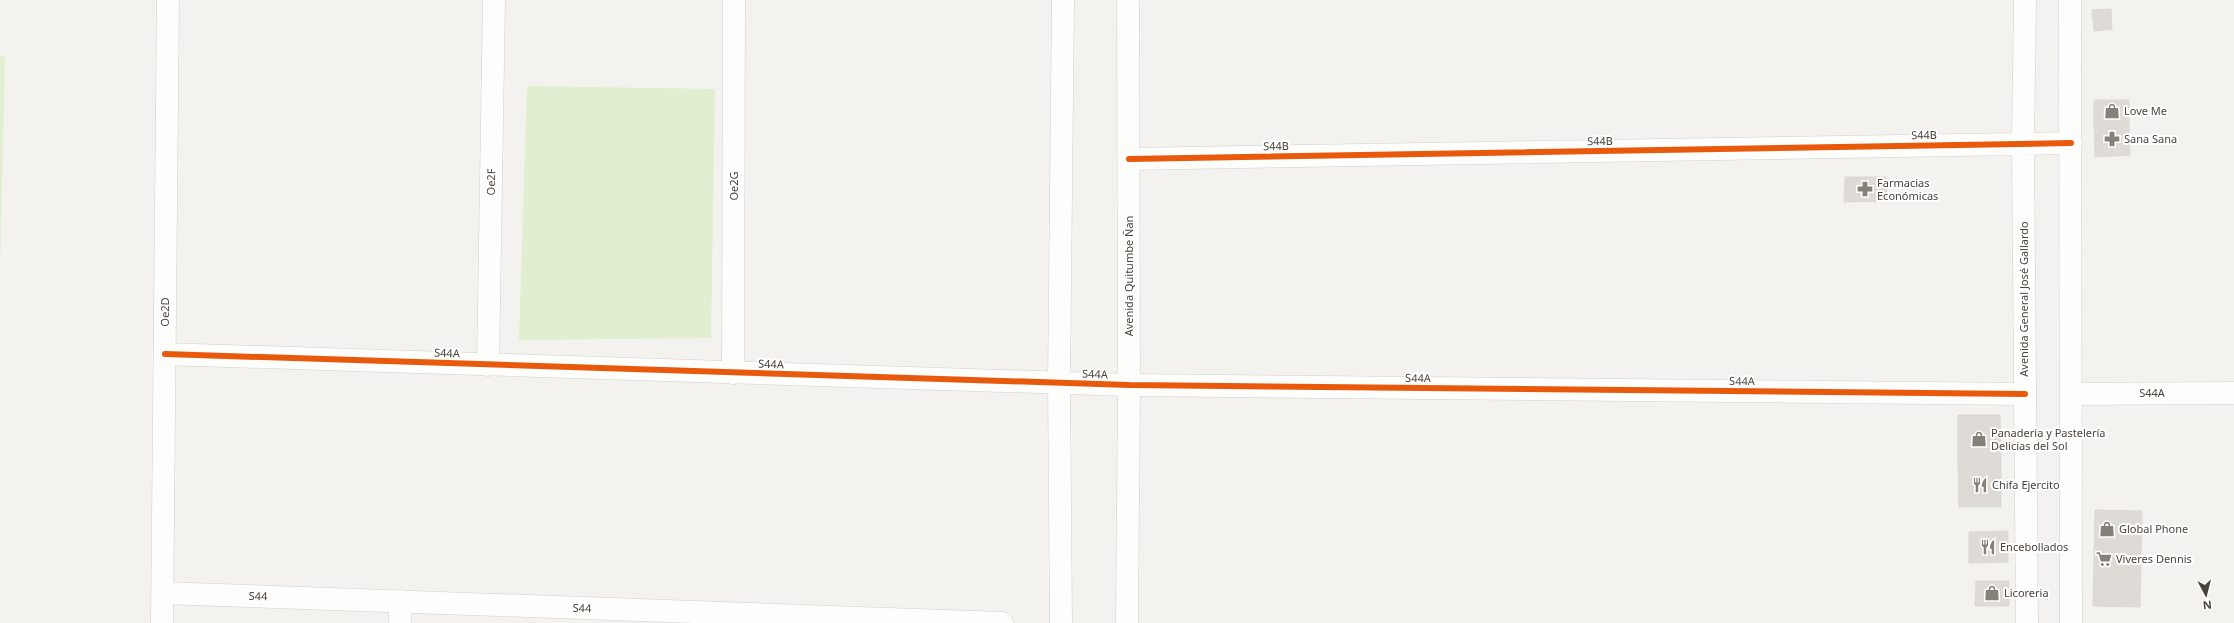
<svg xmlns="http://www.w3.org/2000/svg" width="2234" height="623" font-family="'Noto Sans',sans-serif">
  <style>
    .green { fill: #e1eecf }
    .building { fill: #dedbd6; stroke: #dcd9d4 }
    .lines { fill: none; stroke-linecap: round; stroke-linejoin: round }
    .minor-casing { stroke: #d2d0cb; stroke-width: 23 }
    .tertiary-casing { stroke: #d2d0cb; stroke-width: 23 }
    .minor { stroke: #fdfdfc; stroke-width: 22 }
    .tertiary { stroke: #fdfdfc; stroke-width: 22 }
    .cycleway-casing { stroke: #fff; stroke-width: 8 }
    .cycleway { stroke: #e8590c; stroke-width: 6 }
    .labels { text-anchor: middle; stroke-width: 4; stroke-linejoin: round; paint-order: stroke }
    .poi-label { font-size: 11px; fill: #4b4439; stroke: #fff; text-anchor: start }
    .street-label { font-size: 11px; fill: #4b4439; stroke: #fff }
  </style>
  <rect width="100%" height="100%" fill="#f4f2ee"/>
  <!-- green -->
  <path class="green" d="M 0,56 L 5,56 L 0,269 Z
    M 527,86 L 715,89 L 711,338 L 519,340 Z"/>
  <!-- building -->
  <path class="building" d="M 2111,9 L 2112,29 L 2094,31 L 2092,10 Z
    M 2094,100 L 2129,100 L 2129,122 L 2094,122 Z
    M 2094,122 L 2129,122 L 2130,155 L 2095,157 Z
    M 1845,177 L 1886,177 L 1887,201 L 1844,202 Z
    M 1958,415 L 2000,415 L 2001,463 L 1958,464 Z
    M 2001,463 L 2001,507 L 1959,507 L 1958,464 Z
    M 2095,510 L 2142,511 L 2140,607 L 2093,606 Z
    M 2008,531 L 2008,562 L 1969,563 L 1969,532 Z
    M 1976,581 L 2009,581 L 2009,606 L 1975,606 Z"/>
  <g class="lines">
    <defs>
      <path id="minor" d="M 2025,0 L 2023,144 L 2027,623
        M 2070,0 L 2071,623
        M 1129,159 L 2071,143
        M 165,354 L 1129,385 L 2025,394
        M 488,365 L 494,0
        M 733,373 L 734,0
        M 2071,394 L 2234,393
        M 162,593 L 1002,623
        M 400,601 L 400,623
        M 162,623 L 168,0
        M 1061,623 L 1059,383 L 1063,0"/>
      <path id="tertiary" d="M 1127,623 L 1129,385 L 1128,0"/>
    </defs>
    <!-- minor casing -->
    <use href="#minor" class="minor-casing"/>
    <!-- tertiary casing -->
    <use href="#tertiary" class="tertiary-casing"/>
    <!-- minor -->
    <use href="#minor" class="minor"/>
    <!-- tertiary -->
    <use href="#tertiary" class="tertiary"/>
    <defs>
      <path id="cycleway" d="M 1129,159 L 2071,143
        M 165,354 L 1129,385 L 2025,394"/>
    </defs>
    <!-- cycleway casing -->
    <use href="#cycleway" class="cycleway-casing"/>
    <!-- cycleway -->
    <use href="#cycleway" class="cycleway"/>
  </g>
  <!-- icons -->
  <defs>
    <symbol id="shop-bare" viewBox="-9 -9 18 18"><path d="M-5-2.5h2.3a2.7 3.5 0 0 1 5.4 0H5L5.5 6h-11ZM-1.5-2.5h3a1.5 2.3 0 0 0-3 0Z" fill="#868178" stroke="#fff" stroke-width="2.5" paint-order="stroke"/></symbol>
    <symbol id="pharmacy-bare" viewBox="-9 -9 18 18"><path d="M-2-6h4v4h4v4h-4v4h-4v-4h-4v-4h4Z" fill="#868178" stroke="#fff" stroke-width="2.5" paint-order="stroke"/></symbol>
    <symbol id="restaurant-bare" viewBox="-9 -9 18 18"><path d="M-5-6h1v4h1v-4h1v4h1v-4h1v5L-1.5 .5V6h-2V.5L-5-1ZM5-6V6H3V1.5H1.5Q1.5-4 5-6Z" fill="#868178" stroke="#fff" stroke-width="2.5" paint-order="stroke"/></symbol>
    <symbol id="supermarket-bare" viewBox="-9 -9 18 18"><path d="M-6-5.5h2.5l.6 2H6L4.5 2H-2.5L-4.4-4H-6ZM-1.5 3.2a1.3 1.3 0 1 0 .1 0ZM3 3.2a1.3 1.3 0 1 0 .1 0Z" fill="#868178" stroke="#fff" stroke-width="2.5" paint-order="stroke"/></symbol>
  </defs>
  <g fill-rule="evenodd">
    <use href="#shop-bare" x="2101" y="100" width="22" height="22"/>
    <use href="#pharmacy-bare" x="2101" y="128" width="22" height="22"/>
    <use href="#pharmacy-bare" x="1854" y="178" width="22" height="22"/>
    <use href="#shop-bare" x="1968" y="428" width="22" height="22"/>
    <use href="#restaurant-bare" x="1969" y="474" width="22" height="22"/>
    <use href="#shop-bare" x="2096" y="518" width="22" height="22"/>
    <use href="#restaurant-bare" x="1977" y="536" width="22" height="22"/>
    <use href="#supermarket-bare" x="2093" y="548" width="22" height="22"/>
    <use href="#shop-bare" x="1981" y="582" width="22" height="22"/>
  </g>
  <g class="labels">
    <!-- poi labels -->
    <g class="poi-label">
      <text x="2124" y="115">Love Me</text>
      <text x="2124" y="143">Sana Sana</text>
      <text x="1877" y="187">Farmacias<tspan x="1877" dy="13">Económicas</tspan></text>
      <text x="1991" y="437">Panaderia y Pastelería<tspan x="1991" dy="13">Delicias del Sol</tspan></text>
      <text x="1992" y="489">Chifa Ejercito</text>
      <text x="2119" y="533">Global Phone</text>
      <text x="2000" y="551">Encebollados</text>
      <text x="2116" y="563">Viveres Dennis</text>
      <text x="2004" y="597">Licoreria</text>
    </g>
    <!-- street labels -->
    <g class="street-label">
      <text transform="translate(1924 135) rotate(-1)" y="4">S44B</text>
      <text transform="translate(1600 141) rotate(-1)" y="4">S44B</text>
      <text transform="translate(1276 146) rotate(-1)" y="4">S44B</text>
      <text transform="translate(491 182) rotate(-89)" y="4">Oe2F</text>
      <text transform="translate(734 186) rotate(-90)" y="4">Oe2G</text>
      <text transform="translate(1129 276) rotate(-90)" y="4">Avenida Quitumbe Ñan</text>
      <text transform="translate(2024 299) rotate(-90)" y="4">Avenida General José Gallardo</text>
      <text transform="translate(165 312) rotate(-89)" y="4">Oe2D</text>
      <text transform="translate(447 353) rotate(2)" y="4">S44A</text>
      <text transform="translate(771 364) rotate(2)" y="4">S44A</text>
      <text transform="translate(1095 374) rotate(2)" y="4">S44A</text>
      <text transform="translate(1418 378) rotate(1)" y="4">S44A</text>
      <text transform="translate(1742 381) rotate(1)" y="4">S44A</text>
      <text x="2152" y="397">S44A</text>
      <text transform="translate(258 596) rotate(2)" y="4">S44</text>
      <text transform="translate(582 608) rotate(2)" y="4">S44</text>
    </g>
  </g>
  <!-- north arrow -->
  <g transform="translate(2206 595) rotate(173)" stroke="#ffffff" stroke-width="3" paint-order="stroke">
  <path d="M0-3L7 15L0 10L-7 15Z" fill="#4b4439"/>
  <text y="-6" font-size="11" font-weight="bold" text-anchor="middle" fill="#4b4439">N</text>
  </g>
</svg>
